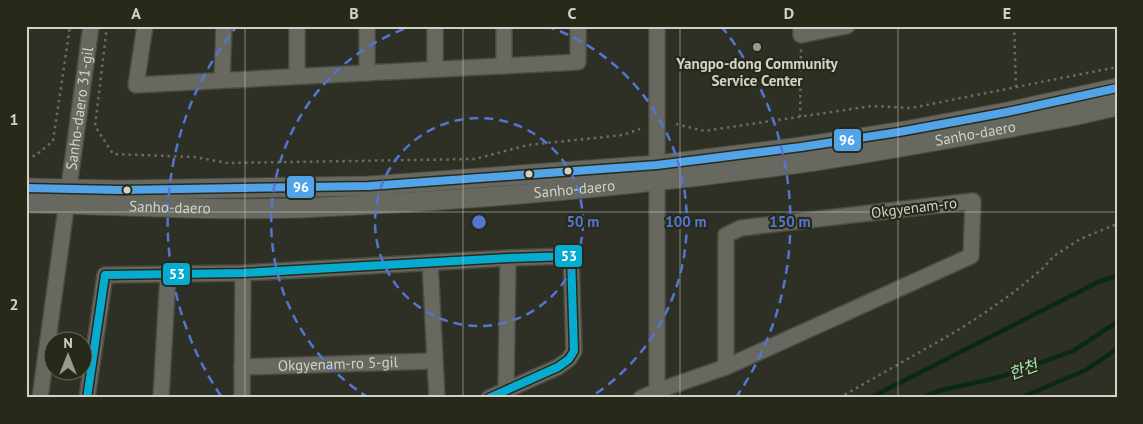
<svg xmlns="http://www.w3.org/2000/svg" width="1143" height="424" font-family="'PT Sans','Noto Sans KR',sans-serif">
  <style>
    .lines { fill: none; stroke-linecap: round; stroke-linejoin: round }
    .stream { stroke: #0a2816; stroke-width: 4.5 }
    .minor-casing { stroke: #4a4b43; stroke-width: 18 }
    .tertiary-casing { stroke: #4a4b43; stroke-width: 21 }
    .path { stroke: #6a6b64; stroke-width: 2.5; stroke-dasharray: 2.5 4; stroke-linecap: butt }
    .minor { stroke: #676860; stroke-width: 15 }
    .tertiary { stroke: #676860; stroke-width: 19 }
    .bus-1-casing { stroke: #282918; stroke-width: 11 }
    .bus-2-casing { stroke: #282918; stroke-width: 11 }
    .bus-1 { stroke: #53a3e8; stroke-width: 8 }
    .bus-2 { stroke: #06acd0; stroke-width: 8 }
    .grid { fill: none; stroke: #d1d2c8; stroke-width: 1; stroke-opacity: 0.55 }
    .ring { fill: none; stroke: #5376d3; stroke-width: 2.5; stroke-dasharray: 9 6 }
    .poi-dot { fill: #98998f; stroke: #282918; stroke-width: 2 }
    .bus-dot { fill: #d1d2c8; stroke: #282918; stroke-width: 2 }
    .labels { text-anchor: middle; stroke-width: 4.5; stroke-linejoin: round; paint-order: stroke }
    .poi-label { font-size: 15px; font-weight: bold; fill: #d1d2c8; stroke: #282918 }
    .street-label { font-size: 15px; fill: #d1d2c8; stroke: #282918 }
    .water-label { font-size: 16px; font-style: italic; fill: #a3e9bc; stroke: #282918 }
    .centre { fill: #5376d3; stroke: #282918; stroke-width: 2.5 }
    .ring-label { font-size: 15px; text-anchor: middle; font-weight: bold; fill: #5376d3; stroke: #282918; stroke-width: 4.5; stroke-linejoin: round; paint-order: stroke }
    .line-badge { stroke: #282918; stroke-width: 2 }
    .badge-label { font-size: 14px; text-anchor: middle; font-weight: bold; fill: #fff }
    .neatline { fill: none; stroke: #d1d2c8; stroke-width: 2 }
    .grid-label { font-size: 16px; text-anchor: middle; font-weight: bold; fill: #d1d2c8 }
  </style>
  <rect width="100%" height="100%" fill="#2e2f25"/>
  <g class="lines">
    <!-- stream -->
    <path class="stream" d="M 870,398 L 1098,282 L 1117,276
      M 922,398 L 938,391 L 1000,377 L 1073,351 L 1117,322
      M 1020,398 L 1086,370 L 1117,349"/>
    <defs>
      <g id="minor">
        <path d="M 145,26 L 136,85 L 578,62 L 578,26"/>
        <path d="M 297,26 L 297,76"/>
        <path d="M 367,26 L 367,73"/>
        <path d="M 657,26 L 657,391"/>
        <path d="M 801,26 L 801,35 L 847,26"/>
        <path d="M 504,66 L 504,26"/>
        <path d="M 435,69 L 435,26"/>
        <path d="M 222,80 L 224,26"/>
        <path d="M 430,262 L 437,398"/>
        <path id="s1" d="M 242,367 L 434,361"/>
        <path d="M 506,390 L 508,258"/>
        <path id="s2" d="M 40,398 L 91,26"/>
        <path d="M 87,398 L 105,275 L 243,273 L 508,258 L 571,256 L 574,351 L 569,359 L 558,367 L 489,398"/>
        <path d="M 161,398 L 168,274"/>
        <path d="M 242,398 L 243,273"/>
        <path d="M 641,398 L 657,391 L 726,367 L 971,256 L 973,201 L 741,228 L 726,235 L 726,367"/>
      </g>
      <g id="tertiary">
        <path d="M 26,188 L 120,190 L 369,186 L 657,165 L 801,147 L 899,132 L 1007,112 L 1117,88"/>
        <path id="s3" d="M 26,203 C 118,205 210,211 301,208 C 463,201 626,187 786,165 C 882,152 978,133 1073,116 L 1117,106"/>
      </g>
    </defs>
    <!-- minor casing -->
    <use href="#minor" class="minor-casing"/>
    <!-- tertiary casing -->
    <use href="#tertiary" class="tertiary-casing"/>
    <!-- path -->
    <path class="path" d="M 107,26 L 95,126 L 113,154 L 195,157 L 227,163 L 475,159 L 528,145 L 623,135 L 640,129
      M 1014,26 L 1016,87
      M 800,117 L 801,49
      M 676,124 L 704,131 L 872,106 L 911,108 L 1117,67
      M 26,155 L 35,156 L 53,141 L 70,26
      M 839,398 L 955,332 L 983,314 L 1014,292 L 1042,269 L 1054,256 L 1080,239 L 1117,224"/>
    <!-- minor -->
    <use href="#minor" class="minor"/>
    <!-- tertiary -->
    <use href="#tertiary" class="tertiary"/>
    <defs>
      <path id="bus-1" d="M 26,188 L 120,190 L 369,186 L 657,165 L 801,147 L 899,132 L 1007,112 L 1117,88"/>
      <path id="bus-2" d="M 87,398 L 105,275 L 243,273 L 508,258 L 571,256 L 574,351 L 569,359 L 558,367 L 489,398"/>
    </defs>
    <!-- bus-1 casing -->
    <use href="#bus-1" class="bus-1-casing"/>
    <!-- bus-2 casing -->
    <use href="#bus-2" class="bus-2-casing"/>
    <!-- bus-1 -->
    <use href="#bus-1" class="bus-1"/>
    <!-- bus-2 -->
    <use href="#bus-2" class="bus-2"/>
  </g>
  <!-- grid -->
  <path class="grid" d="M 245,26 L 245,398M 463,26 L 463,398M 680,26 L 680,398M 898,26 L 898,398M 26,212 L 1117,212"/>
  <!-- distance rings -->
  <g class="ring">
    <circle cx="479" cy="222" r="104"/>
    <path d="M369 398A207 207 0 0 1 412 26M546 26A207 207 0 0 1 589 398"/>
    <path d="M221 396A311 311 0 0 1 237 26M721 26A311 311 0 0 1 737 396"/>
  </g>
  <!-- markers -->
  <circle class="poi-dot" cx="757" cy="47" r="5"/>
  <g class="bus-dot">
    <circle cx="568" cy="171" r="4.5"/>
    <circle cx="529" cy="174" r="4.5"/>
    <circle cx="127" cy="190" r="4.5"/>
  </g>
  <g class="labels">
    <!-- poi labels -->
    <g class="poi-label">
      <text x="757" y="69">Yangpo-dong Community<tspan x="757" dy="17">Service Center</tspan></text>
    </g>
    <!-- street labels -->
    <g class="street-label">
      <text dy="5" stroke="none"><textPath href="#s2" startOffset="292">Sanho-daero 31-gil</textPath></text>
      <text dy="5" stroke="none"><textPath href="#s3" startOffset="954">Sanho-daero</textPath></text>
      <text dy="5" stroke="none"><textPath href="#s3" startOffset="549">Sanho-daero</textPath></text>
      <text dy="5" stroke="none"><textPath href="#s3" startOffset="144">Sanho-daero</textPath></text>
      <text transform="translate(914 208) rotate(-7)" y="5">Okgyenam-ro</text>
      <text dy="5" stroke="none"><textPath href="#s1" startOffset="96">Okgyenam-ro 5-gil</textPath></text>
    </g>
    <!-- water labels -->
    <g class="water-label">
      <text transform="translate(1023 369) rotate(-20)" y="6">한천</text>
    </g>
  </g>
  <circle cx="479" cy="222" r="8" class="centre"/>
  <g class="ring-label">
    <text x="583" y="227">50 m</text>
    <text x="686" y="227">100 m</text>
    <text x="790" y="227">150 m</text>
  </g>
  <g class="line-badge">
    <rect x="833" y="128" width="29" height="24" rx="5" fill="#53a3e8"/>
    <rect x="286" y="175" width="29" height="24" rx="5" fill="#53a3e8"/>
    <rect x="554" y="244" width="29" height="24" rx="5" fill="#06acd0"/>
    <rect x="162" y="262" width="29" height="24" rx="5" fill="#06acd0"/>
  </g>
  <g class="badge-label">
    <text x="847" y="145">96</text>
    <text x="301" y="192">96</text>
    <text x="569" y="261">53</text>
    <text x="177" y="279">53</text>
  </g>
  <!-- border -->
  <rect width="1143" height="424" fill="none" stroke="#282918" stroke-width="55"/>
  <!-- north arrow -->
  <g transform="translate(68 356)"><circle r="24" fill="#282918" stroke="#6c6d5e"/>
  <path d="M0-4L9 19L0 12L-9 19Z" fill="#98998f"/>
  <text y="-8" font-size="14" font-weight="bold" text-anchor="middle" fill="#d1d2c8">N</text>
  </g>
  <rect x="28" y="28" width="1088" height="368" class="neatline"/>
  <g class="grid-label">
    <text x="136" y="19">A</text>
    <text x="354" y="19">B</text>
    <text x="572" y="19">C</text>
    <text x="789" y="19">D</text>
    <text x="1007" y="19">E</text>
    <text x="14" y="125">1</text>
    <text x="14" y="310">2</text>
  </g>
</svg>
